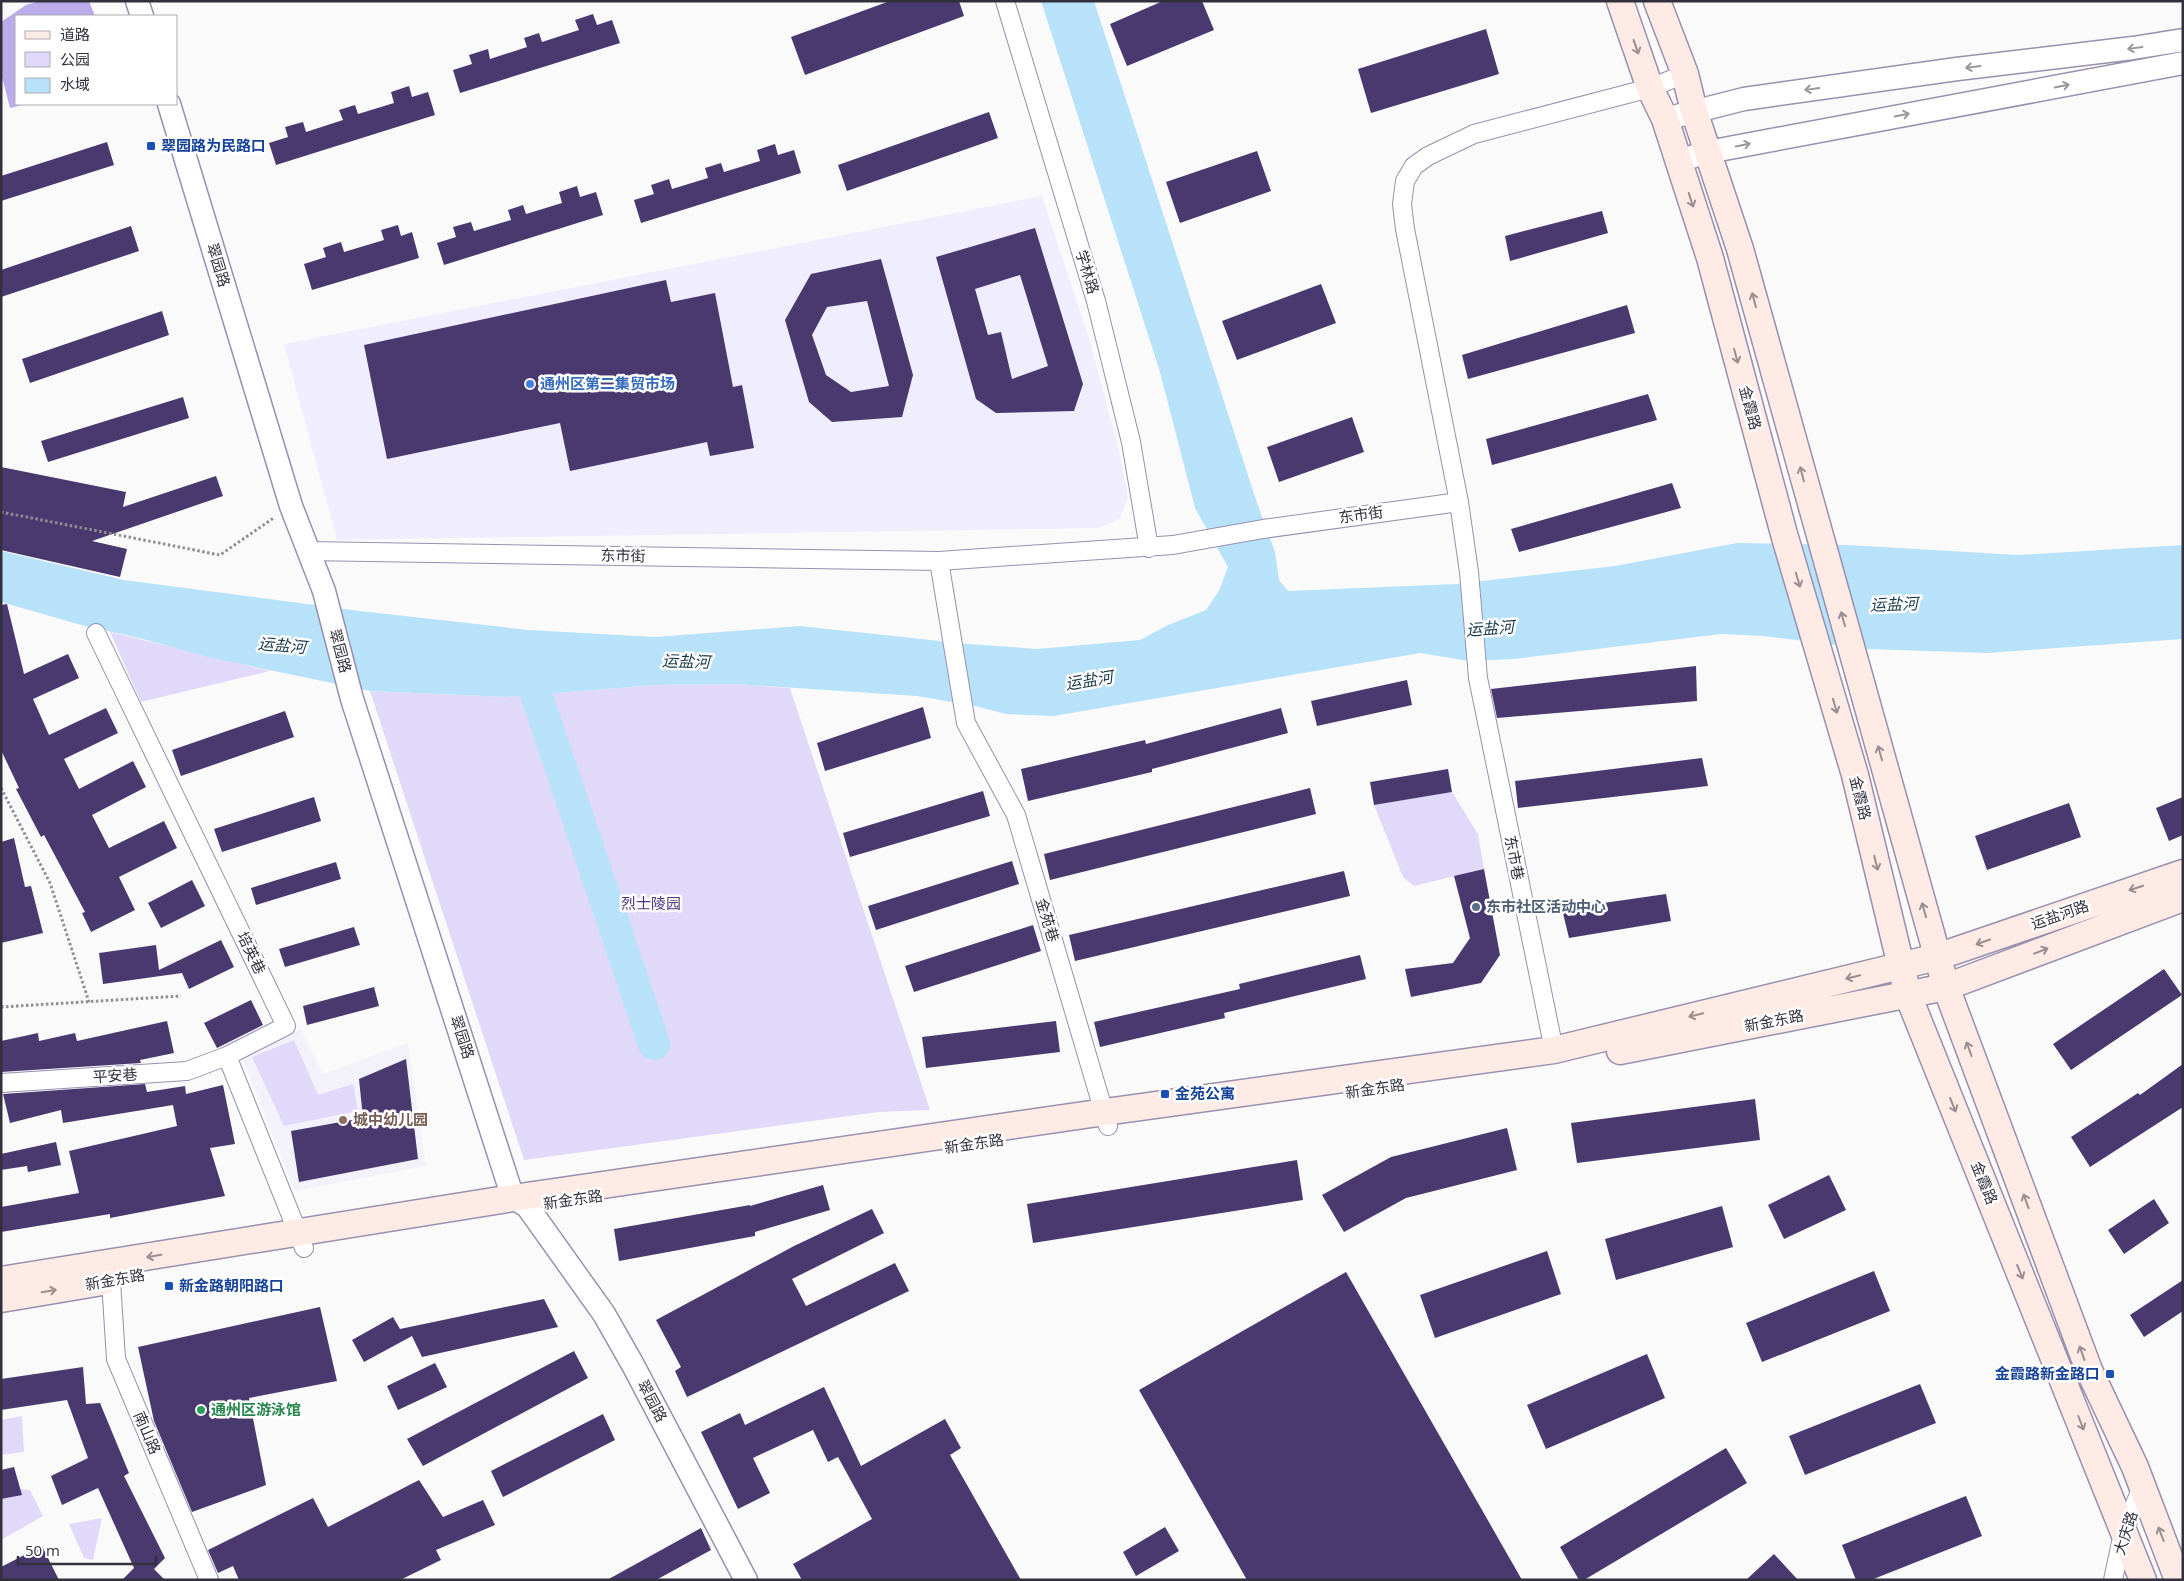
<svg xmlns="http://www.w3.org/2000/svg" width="2184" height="1581" font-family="'Open Sans','Noto Sans SC',sans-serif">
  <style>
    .commercial { fill: #f0edff }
    .built { fill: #f3f1f9 }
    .green { fill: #e1d9f9 }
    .forest { fill: #bbabea }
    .water { fill: #b8e2fa }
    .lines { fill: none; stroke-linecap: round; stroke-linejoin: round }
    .river { stroke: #b8e2fa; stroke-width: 32 }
    .building { fill: #4a396f; fill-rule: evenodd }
    .minor-casing { stroke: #9890af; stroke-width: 20 }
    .tertiary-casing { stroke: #9890af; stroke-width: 25 }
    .secondary-casing { stroke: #9890af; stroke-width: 29 }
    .path { stroke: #908e95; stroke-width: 3; stroke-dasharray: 2.5 2.5; stroke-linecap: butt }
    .minor { stroke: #fff; stroke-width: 18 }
    .tertiary { stroke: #fff; stroke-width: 22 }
    .secondary { stroke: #ffebe5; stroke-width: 26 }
    .oneway { stroke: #998e91 }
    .oneway2 { stroke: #99989e }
    .transit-dot { fill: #1a4fb4; stroke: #fff; stroke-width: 2 }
    .shop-dot { fill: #3f7fe0; stroke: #fff; stroke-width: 2 }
    .service-dot { fill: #5c6f8a; stroke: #fff; stroke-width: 2 }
    .education-dot { fill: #8d6e63; stroke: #fff; stroke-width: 2 }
    .leisure-dot { fill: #2e9e5b; stroke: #fff; stroke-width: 2 }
    .labels { text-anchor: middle; stroke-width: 5; stroke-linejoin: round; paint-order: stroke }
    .transit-label { font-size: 15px; font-weight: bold; fill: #164399; stroke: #fff; text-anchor: start }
    .street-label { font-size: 15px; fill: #33303d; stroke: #fff }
    .shop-label { font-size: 15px; font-weight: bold; fill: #366cbe; stroke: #fff; text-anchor: start }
    .park-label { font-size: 15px; fill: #4f357f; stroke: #fff }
    .service-label { font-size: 15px; font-weight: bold; fill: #4e5e75; stroke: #fff; text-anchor: start }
    .education-label { font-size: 15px; font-weight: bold; fill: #785e54; stroke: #fff; text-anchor: start }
    .leisure-label { font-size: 15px; font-weight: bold; fill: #27864d; stroke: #fff; text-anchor: start }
    .water-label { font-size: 16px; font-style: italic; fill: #193a4a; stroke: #fff }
  </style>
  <rect width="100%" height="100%" fill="#fafafa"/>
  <!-- commercial -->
  <path class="commercial" d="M 1042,196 L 1088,335 L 1119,450 L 1128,498 L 1119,519 L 1098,528 L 337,540 L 284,344 Z"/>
  <!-- built -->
  <path class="built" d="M 301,1029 L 323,1074 L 408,1043 L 426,1166 L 295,1191 L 242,1057 Z"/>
  <!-- green -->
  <path class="green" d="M 110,632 L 270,671 L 141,702 Z
    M 735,684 L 790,688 L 930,1110 L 879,1112 L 524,1160 L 370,691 L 506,697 L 655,685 Z
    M 1452,792 L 1478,834 L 1484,869 L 1414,886 L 1403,877 L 1374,805 Z
    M 294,1040 L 318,1095 L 353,1084 L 358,1111 L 284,1126 L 252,1057 Z
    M 22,1416 L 24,1452 L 1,1455 L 1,1420 Z
    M 20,1489 L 30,1490 L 43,1516 L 1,1540 L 1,1499 Z
    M 102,1518 L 93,1560 L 84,1558 L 69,1524 Z"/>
  <!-- forest -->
  <path class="forest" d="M 40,1 L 89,1 L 95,16 L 16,16 L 16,104 L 26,104 L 10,108 L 1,73 L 1,22 L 26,5 Z"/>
  <!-- water -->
  <path class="water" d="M 1041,1 L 1094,1 L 1257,503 L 1275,552 L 1279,580 L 1288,591 L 1456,584 L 1615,566 L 1737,543 L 1848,545 L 2018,555 L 2183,545 L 2183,639 L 1987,653 L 1869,649 L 1763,636 L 1721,634 L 1513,659 L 1469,661 L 1420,653 L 1054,716 L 1006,714 L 975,706 L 917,696 L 735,684 L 655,685 L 506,697 L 370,691 L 208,657 L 139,638 L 81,625 L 1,602 L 1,551 L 124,580 L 360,611 L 529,630 L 655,637 L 800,626 L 968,644 L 1037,649 L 1140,640 L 1168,625 L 1206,610 L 1219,591 L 1228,567 L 1195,508 L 1160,372 Z"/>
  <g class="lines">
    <!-- river -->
    <path class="river" d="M 523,655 L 654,1044"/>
  </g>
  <!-- building -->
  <path class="building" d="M 890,1 L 959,1 L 964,16 L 805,75 L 791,37 Z
    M 1163,1 L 1202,1 L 1214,30 L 1127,66 L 1110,24 Z
    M 593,14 L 597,25 L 612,20 L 620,43 L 460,93 L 453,70 L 472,64 L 469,55 L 488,49 L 490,59 L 527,47 L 524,38 L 539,33 L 542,42 L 579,30 L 575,20 Z
    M 1486,29 L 1499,74 L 1371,113 L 1358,69 Z
    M 409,86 L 412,97 L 428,92 L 435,115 L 276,165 L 269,143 L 288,137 L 285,127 L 303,122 L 306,132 L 343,120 L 339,110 L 355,105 L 358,114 L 394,103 L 391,92 Z
    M 989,112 L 998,138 L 847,191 L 838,165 Z
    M 107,142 L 114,165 L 1,201 L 1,176 Z
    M 775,144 L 778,155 L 794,150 L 801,173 L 641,223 L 634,200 L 654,194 L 651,185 L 669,179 L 672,189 L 708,178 L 705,168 L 721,163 L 724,172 L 760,161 L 757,150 Z
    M 1257,151 L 1271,191 L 1180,223 L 1166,182 Z
    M 577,186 L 580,197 L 596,192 L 603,215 L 444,265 L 437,243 L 456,237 L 453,227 L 471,222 L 474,231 L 511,220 L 508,210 L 523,205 L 526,214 L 562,203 L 559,192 Z
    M 1602,211 L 1608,233 L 1510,261 L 1505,236 Z
    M 398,225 L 401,236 L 412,232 L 419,258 L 312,290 L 304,264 L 326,257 L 323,248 L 341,242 L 344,252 L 384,240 L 381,230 Z
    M 131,226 L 139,251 L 1,297 L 1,270 Z
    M 1035,228 L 1083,384 L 1074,411 L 996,413 L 976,399 L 936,257 ZM 1020,275 L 1048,366 L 1012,379 L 1001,332 L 988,335 L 975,289 Z
    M 881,259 L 913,375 L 902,417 L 832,422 L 809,402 L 785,320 L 811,274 ZM 867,301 L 889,386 L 851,392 L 826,375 L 812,335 L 827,307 Z
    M 666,280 L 671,302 L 715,293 L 733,387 L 742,385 L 754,448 L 710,456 L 707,442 L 570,471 L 560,423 L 387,459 L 364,345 Z
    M 1321,284 L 1336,323 L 1237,360 L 1222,321 Z
    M 1627,305 L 1635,333 L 1468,379 L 1462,355 Z
    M 162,311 L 169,335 L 30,383 L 22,359 Z
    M 1648,394 L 1657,420 L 1492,465 L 1486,439 Z
    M 183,397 L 189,418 L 48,462 L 41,441 Z
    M 1352,417 L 1364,452 L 1279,482 L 1267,447 Z
    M 1,467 L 126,492 L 123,507 L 216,476 L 223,496 L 92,541 L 127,549 L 120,577 L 1,550 Z
    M 1672,483 L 1681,508 L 1519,552 L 1511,529 Z
    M 7,604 L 24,674 L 68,654 L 79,678 L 33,699 L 49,735 L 106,708 L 118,733 L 64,759 L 79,789 L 133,761 L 146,787 L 92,815 L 109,848 L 164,821 L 177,848 L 119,877 L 135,910 L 91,932 L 82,913 L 85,912 L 60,865 L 44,835 L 41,837 L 16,789 L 19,788 L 1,750 L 1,605 Z
    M 1696,666 L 1697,701 L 1497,718 L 1491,689 Z
    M 1407,680 L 1412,705 L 1317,726 L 1311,701 Z
    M 923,707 L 931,738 L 825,771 L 817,743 Z
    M 1281,708 L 1288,733 L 1152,769 L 1152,772 L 1028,801 L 1021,769 L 1145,740 L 1146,744 Z
    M 285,711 L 294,737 L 181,776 L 172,750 Z
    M 1702,758 L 1708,786 L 1518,808 L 1515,781 Z
    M 1448,769 L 1452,792 L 1374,805 L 1370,782 Z
    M 1310,788 L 1316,814 L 1050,880 L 1044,854 Z
    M 983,791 L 990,816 L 850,857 L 843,833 Z
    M 314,797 L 321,821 L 222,852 L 214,829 Z
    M 2183,797 L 2183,835 L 2169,841 L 2156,808 Z
    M 2069,803 L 2081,837 L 1987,870 L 1975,836 Z
    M 14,838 L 25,887 L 31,886 L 43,933 L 1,943 L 1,842 Z
    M 1012,861 L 1019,884 L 876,930 L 868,906 Z
    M 336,862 L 341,879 L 256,905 L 251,888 Z
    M 1484,869 L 1500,955 L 1481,983 L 1411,997 L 1405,969 L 1453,963 L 1470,938 L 1454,876 Z
    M 1344,871 L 1350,896 L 1075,961 L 1069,935 Z
    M 192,880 L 205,906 L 161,928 L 148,903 Z
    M 1666,894 L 1671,921 L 1569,938 L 1562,909 Z
    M 1033,925 L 1041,951 L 914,992 L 905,966 Z
    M 354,927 L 360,945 L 285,967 L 279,949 Z
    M 221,940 L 234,967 L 189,989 L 182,973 L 103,984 L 99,953 L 156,945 L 159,970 Z
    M 1360,955 L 1366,979 L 1224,1013 L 1225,1018 L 1100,1047 L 1094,1022 L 1240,989 L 1239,984 Z
    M 2164,969 L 2182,995 L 2071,1070 L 2053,1044 Z
    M 374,987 L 379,1006 L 307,1025 L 303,1006 Z
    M 251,1000 L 263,1025 L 217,1048 L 204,1023 Z
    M 167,1021 L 174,1053 L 140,1060 L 141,1063 L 1,1072 L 1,1041 L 38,1033 L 39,1041 L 75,1033 L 77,1041 Z
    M 1056,1021 L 1060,1052 L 926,1068 L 922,1037 Z
    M 406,1059 L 418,1159 L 299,1182 L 291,1131 L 363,1118 L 359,1079 Z
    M 2183,1064 L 2183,1107 L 2090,1167 L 2071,1137 L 2138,1093 L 2140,1095 Z
    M 145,1084 L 147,1092 L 185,1086 L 186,1094 L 223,1085 L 235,1144 L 210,1148 L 225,1196 L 110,1218 L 110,1214 L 1,1232 L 1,1207 L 79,1193 L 69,1151 L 177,1126 L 173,1105 L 63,1123 L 61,1110 L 10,1123 L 3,1094 Z
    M 1755,1099 L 1760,1140 L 1577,1163 L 1571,1123 Z
    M 1507,1128 L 1517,1170 L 1406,1198 L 1344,1232 L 1322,1195 L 1391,1157 Z
    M 56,1142 L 61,1165 L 28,1172 L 27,1166 L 1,1170 L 1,1154 Z
    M 1297,1160 L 1303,1200 L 1033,1243 L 1027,1204 Z
    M 1829,1175 L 1846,1210 L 1784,1239 L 1768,1205 Z
    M 823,1185 L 830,1210 L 755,1232 L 755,1236 L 619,1261 L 614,1229 L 750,1205 L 750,1206 Z
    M 2154,1199 L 2169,1223 L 2124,1254 L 2108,1230 Z
    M 1722,1206 L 1733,1247 L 1616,1280 L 1605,1239 Z
    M 872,1209 L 884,1233 L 792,1279 L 806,1306 L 895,1263 L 909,1291 L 687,1397 L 675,1371 L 681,1367 L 656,1320 L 794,1246 Z
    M 1547,1251 L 1561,1294 L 1435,1338 L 1420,1295 Z
    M 1874,1271 L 1890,1311 L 1762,1362 L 1746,1323 Z
    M 1346,1272 L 1522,1580 L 1247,1580 L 1139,1390 Z
    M 2183,1280 L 2183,1311 L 2144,1337 L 2130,1315 Z
    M 544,1299 L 558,1327 L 422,1357 L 412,1336 L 364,1362 L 352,1340 L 393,1317 L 400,1329 Z
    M 320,1307 L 337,1381 L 249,1398 L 266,1485 L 192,1512 L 154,1421 L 138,1347 Z
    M 574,1351 L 588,1378 L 423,1466 L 407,1439 Z
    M 1647,1354 L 1665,1398 L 1546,1449 L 1527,1405 Z
    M 435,1363 L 447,1387 L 398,1410 L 387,1386 Z
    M 83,1367 L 86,1404 L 100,1403 L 129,1473 L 124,1476 L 165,1558 L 154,1569 L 165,1580 L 122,1580 L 134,1568 L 98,1488 L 62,1505 L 51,1476 L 88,1458 L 67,1400 L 1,1410 L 1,1379 Z
    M 1920,1384 L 1936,1423 L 1805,1475 L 1789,1436 Z
    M 824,1387 L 861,1466 L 945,1419 L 961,1448 L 950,1455 L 1021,1580 L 802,1580 L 793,1564 L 872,1519 L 838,1457 L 828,1462 L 813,1430 L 753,1458 L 770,1493 L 738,1509 L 701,1432 L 740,1413 L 745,1425 Z
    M 603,1414 L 615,1440 L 503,1497 L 491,1471 Z
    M 1726,1448 L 1747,1483 L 1584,1580 L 1579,1580 L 1560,1547 Z
    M 14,1467 L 22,1495 L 1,1499 L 1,1470 Z
    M 419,1480 L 443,1517 L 483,1500 L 495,1525 L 436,1550 L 441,1560 L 400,1580 L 239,1580 L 233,1566 L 218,1573 L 208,1550 L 313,1498 L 328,1527 Z
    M 1966,1496 L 1982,1536 L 1871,1580 L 1856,1580 L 1842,1545 Z
    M 1165,1527 L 1179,1551 L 1136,1576 L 1123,1552 Z
    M 701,1528 L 711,1550 L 656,1580 L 607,1580 Z
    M 42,1546 L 59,1580 L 1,1580 L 1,1567 Z
    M 1774,1554 L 1798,1580 L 1746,1580 Z"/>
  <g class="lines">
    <defs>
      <path id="minor" d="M 1005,1 L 1096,301 L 1131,442 L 1149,548
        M 307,551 L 939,561 L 1173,545 L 1263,529 L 1459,502
        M 939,561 L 966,723 L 1016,815 L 1108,1126
        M 96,633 L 286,1026 L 227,1056 L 304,1248
        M 1554,1050 L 1478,678 L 1469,572 L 1459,502 L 1405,229 L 1402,204 L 1405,181 L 1414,166 L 1428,156 L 1474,134 L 1650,88 L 1685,74
        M 1,1083 L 187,1071 L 227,1056
        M 111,1281 L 116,1359 L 209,1580
        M 2113,1580 L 2123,1533 L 2142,1487"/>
      <path id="tertiary" d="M 137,1 L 142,16
        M 169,104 L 291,506 L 324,591 L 352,699 L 513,1198 L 527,1206 L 604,1314 L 633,1365 L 746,1580
        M 1665,119 L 1744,99 L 1957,69 L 2133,48 L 2183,40
        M 1678,161 L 1708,152 L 2183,63"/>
      <path id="secondary" d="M 1620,1 L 1650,88 L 1665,119 L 1710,258 L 1784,534 L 1855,775 L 1908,995 L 2143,1580
        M 1657,1 L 1685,74 L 1694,111 L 1740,249 L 1946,987 L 2089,1370 L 2135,1467 L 2178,1580
        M 1620,1051 L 1946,987 L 2183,898
        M 1,1280 L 513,1198 L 1105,1112 L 1554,1050 L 1937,957 L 2183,873
        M 1,1299 L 102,1282"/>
    </defs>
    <!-- minor casing -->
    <use href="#minor" class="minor-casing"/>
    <!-- tertiary casing -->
    <use href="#tertiary" class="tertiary-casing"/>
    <!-- secondary casing -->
    <use href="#secondary" class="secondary-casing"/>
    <!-- path -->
    <path class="path" d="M 1,512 L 220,555 L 275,517
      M 1,788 L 50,883 L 89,1002
      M 1,1007 L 181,996"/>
    <!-- minor -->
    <use href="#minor" class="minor"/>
    <!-- tertiary -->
    <use href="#tertiary" class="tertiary"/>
    <!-- secondary -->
    <use href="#secondary" class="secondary"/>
  </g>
  <!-- one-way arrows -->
  <defs><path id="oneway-shaft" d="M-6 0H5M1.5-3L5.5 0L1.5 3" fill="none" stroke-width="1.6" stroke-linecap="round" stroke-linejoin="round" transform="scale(1.25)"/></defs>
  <g class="oneway">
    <use href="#oneway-shaft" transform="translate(1636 47) rotate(71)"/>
    <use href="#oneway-shaft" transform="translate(1691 200) rotate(72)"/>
    <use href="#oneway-shaft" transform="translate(1754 300) rotate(-105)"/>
    <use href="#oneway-shaft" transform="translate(1736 356) rotate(75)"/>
    <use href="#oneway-shaft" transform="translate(1802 474) rotate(-105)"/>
    <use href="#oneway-shaft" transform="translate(1798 580) rotate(73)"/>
    <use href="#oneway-shaft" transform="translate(1843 619) rotate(-106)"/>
    <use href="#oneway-shaft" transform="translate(1835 706) rotate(74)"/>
    <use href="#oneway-shaft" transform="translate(1880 753) rotate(-106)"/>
    <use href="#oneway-shaft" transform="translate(1876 863) rotate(76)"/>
    <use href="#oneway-shaft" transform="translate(2136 888) rotate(162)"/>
    <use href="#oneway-shaft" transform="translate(1924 910) rotate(-106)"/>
    <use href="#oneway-shaft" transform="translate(1983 942) rotate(161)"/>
    <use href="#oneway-shaft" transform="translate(2041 951) rotate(-21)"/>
    <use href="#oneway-shaft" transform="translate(1853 977) rotate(166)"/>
    <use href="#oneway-shaft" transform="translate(1696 1015) rotate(166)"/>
    <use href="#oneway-shaft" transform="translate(1969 1049) rotate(-110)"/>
    <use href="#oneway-shaft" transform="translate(1953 1105) rotate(68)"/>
    <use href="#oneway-shaft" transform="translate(2026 1201) rotate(-110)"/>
    <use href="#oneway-shaft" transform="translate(154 1256) rotate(171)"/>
    <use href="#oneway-shaft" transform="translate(2020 1272) rotate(68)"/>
    <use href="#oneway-shaft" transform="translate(49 1291) rotate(-9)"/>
    <use href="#oneway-shaft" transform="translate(2082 1353) rotate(-110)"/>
    <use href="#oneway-shaft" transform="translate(2081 1423) rotate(69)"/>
    <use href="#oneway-shaft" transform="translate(2161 1534) rotate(-111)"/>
  </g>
  <g class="oneway2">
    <use href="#oneway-shaft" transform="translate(2135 48) rotate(172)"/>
    <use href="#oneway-shaft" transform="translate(1973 67) rotate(173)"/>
    <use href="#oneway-shaft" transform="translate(2062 86) rotate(-11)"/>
    <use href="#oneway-shaft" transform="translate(1812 89) rotate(172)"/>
    <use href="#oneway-shaft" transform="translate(1902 115) rotate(-11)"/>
    <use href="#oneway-shaft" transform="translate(1743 145) rotate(-11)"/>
  </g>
  <!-- markers -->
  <g class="transit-dot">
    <rect x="146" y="141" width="10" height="10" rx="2.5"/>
    <rect x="1160" y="1089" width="10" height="10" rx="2.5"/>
    <rect x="164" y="1281" width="10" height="10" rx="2.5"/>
    <rect x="2105" y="1369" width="10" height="10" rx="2.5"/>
  </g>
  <circle class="shop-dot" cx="530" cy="384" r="5"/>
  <circle class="service-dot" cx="1476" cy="907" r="5"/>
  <circle class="education-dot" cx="343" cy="1120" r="5"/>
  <circle class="leisure-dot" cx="201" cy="1410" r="5"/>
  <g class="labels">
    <!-- transit labels -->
    <g class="transit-label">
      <text x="161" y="151">翠园路为民路口</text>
      <text x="1175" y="1099">金苑公寓</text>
      <text x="179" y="1291">新金路朝阳路口</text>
      <text x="2100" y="1379" text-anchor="end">金霞路新金路口</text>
    </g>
    <!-- street labels -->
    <g class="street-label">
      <text transform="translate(218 265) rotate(73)" y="5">翠园路</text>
      <text transform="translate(1087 272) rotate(73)" y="5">学林路</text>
      <text transform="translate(1750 408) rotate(75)" y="5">金霞路</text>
      <text transform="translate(1361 515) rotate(-8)" y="5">东市街</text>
      <text transform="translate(623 556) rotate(1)" y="5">东市街</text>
      <text transform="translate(340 651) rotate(75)" y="5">翠园路</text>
      <text transform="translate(1860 798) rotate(76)" y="5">金霞路</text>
      <text transform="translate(1514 858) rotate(79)" y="5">东市巷</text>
      <text transform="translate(2060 915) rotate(-19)" y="5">运盐河路</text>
      <text transform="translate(1047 920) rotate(73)" y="5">金苑巷</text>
      <text transform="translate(251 953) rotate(64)" y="5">培英巷</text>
      <text transform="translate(1774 1021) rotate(-11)" y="5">新金东路</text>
      <text transform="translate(462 1037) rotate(72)" y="5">翠园路</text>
      <text transform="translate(115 1076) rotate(-4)" y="5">平安巷</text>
      <text transform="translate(1375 1089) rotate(-8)" y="5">新金东路</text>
      <text transform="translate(974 1144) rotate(-8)" y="5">新金东路</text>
      <text transform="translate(1984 1183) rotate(68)" y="5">金霞路</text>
      <text transform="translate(573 1200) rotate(-8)" y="5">新金东路</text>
      <text transform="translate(115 1280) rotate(-10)" y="5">新金东路</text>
      <text transform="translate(652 1401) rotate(62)" y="5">翠园路</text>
      <text transform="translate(147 1433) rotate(67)" y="5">南山路</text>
      <text transform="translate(2126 1533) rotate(-72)" y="5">大庆路</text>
    </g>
    <!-- shop labels -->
    <g class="shop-label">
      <text x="540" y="389">通州区第二集贸市场</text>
    </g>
    <!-- park labels -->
    <g class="park-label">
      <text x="651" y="909">烈士陵园</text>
    </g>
    <!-- service labels -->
    <g class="service-label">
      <text x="1486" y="912">东市社区活动中心</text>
    </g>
    <!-- education labels -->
    <g class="education-label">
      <text x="353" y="1125">城中幼儿园</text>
    </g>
    <!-- leisure labels -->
    <g class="leisure-label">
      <text x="211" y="1415">通州区游泳馆</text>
    </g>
    <!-- water labels -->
    <g class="water-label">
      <text transform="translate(1894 604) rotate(-2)" y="6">运盐河</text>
      <text transform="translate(1490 628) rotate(-4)" y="6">运盐河</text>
      <text transform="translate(282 645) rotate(5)" y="6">运盐河</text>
      <text transform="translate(686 661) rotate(2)" y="6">运盐河</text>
      <text transform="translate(1089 680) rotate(-9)" y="6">运盐河</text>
    </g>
  </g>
  <!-- border -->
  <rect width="2184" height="1581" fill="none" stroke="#33303d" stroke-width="5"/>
  <!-- legend -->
  <rect x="15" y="15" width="162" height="90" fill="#ffffff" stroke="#adacb1"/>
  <rect x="25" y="31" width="25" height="8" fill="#ffebe5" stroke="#adacb1"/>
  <text x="60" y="40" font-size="15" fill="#33303d">道路</text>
  <rect x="25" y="52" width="25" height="15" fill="#e1d9f9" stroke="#adacb1"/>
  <text x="60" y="65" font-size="15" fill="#33303d">公园</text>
  <rect x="25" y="78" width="25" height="15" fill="#b8e2fa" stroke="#adacb1"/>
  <text x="60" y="90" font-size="15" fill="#33303d">水域</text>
  <!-- scale -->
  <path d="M18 1556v8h138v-8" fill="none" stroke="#33303d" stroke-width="2.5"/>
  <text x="25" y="1556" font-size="15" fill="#33303d" stroke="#ffffff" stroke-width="4" paint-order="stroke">50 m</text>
</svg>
